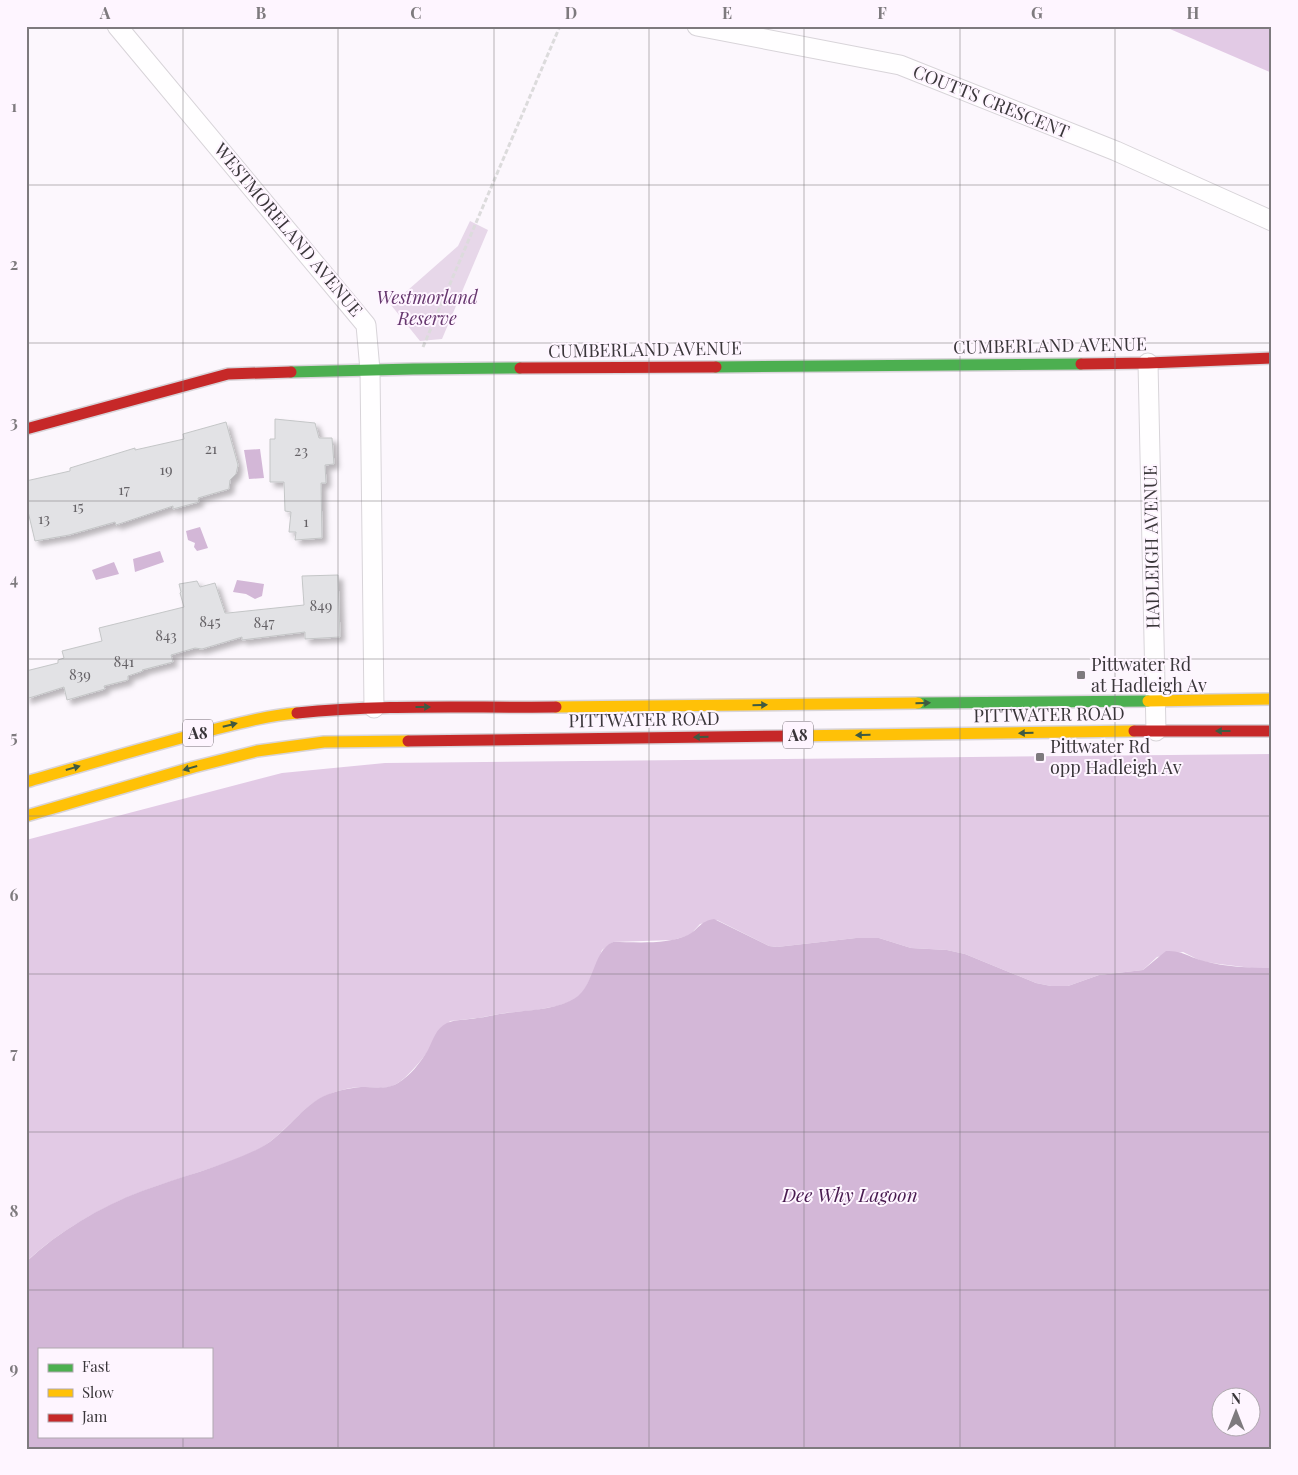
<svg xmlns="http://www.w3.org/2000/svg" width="1298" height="1475" font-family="'Playfair Display',serif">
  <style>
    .green { fill: #e7d7e9 }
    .forest { fill: #e2cae5 }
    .water { fill: #d3b7d7; fill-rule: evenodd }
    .building { fill: #e2e2e5; stroke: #c4c6c7; filter: url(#shadow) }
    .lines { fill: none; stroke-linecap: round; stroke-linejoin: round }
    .street-casing { stroke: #d8d4d9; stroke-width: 21 }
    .fast-casing { stroke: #d8d4d9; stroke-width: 14 }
    .slow-casing { stroke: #d8d4d9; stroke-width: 14 }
    .jam-casing { stroke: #d8d4d9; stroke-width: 14 }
    .path { stroke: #dcdbdc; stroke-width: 3; stroke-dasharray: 5 2.5; stroke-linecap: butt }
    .street { stroke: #fffeff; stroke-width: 19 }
    .fast { stroke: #4caf50; stroke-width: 11 }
    .slow { stroke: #ffc107; stroke-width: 11 }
    .jam { stroke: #c62828; stroke-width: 11 }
    .oneway { fill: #3f5a41 }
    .grid { fill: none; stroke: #7e7a7e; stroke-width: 1; stroke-opacity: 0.55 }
    .poi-dot { fill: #7e7a7e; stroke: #fef5ff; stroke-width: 2 }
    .labels { text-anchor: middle; stroke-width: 4; stroke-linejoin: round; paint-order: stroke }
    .number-label { font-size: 15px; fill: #656266 }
    .shield { fill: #fef5ff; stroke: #756f75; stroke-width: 1 }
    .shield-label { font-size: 16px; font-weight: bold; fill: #3a363a }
    .street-label { font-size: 18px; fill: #3a363a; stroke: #fef5ff }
    .park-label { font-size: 18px; font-style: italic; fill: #66376e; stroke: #fef5ff }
    .poi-label { font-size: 18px; fill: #3a363a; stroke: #fef5ff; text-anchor: start }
    .water-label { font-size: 19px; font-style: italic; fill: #481a4f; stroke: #fef5ff }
    .neatline { fill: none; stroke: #7e7a7e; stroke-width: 2 }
    .grid-label { font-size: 16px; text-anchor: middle; font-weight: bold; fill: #7e7a7e }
  </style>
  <defs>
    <filter id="shadow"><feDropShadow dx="4.5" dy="4.5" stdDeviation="2.5" flood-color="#0004"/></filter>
  </defs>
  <rect width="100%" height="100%" fill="#fcf7fd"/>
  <!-- green -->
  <path class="green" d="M 470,221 L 488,230 L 442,339 L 420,341 L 391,305 L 458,246 Z"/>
  <!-- forest -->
  <path class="forest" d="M 1163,26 L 1272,26 L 1272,73 Z
    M 1272,754 L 1272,968 L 1252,968 L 1219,964 L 1201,961 L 1183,952 L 1157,957 L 1143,970 L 1099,975 L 1068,986 L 1051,986 L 1036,983 L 965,954 L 947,950 L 911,948 L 879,938 L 856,938 L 777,947 L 769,946 L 717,920 L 700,924 L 690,935 L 673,940 L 613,942 L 602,950 L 595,969 L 585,989 L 580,995 L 572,1001 L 557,1006 L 536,1010 L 505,1013 L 478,1018 L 450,1021 C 437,1038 409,1083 389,1087 C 381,1089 370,1087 362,1087 C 350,1087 336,1091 325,1096 C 299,1108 283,1137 257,1150 C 221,1167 180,1177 143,1191 C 101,1207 59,1231 26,1262 L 26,840 L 282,773 L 385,763 Z"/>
  <!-- water -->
  <path class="water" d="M 260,449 L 264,478 L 249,479 L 244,450 Z
    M 200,527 L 208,548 L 197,551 L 194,547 L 195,543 L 188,540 L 186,531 Z
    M 160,551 L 164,562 L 135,572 L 133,559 Z
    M 114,562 L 119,574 L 96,580 L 92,570 Z
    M 237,580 L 264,584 L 262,596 L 255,599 L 246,594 L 233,592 Z
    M 714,919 L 769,946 L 777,947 L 856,938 L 879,938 L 911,948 L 947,950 L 965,954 L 1036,983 L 1051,986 L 1068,986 L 1099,975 L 1143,970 L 1166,951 C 1184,951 1188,957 1204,961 C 1226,967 1249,968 1272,968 L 1272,1449 L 26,1449 L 26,1262 C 59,1231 100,1207 142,1191 C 180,1177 220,1167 256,1150 C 283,1138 298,1109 324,1096 C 335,1091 349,1088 361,1087 C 374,1087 387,1090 398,1083 C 410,1076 421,1062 428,1050 C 433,1040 436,1028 447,1023 C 456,1019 468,1020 477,1018 C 487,1017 497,1014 507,1013 C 528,1010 550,1010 570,1001 C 596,990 591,951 613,942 C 635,942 667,945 688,935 C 698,930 700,921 714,919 ZM 39,1349 L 211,1349 L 211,1436 L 39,1436 ZM 1220,1398 L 1250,1398 L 1250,1428 L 1220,1428 Z"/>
  <!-- building -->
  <path class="building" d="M 275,419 L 315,423 L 319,438 L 332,438 L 334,464 L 325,465 L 326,483 L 321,483 L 322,538 L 295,540 L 296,532 L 289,532 L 291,512 L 285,511 L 284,482 L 270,482 L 270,439 L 275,439 Z
    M 226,422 L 238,465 L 236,474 L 230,480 L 229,489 L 198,498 L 199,502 L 173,509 L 173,506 L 116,525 L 115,522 L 69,535 L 35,541 L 26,503 L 26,481 L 70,471 L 70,468 L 135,448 L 135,450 L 184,439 L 183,434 Z
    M 338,575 L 340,637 L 305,639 L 305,632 L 242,640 L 242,637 L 202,649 L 195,648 L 171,655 L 173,662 L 142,670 L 143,671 L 128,676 L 128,680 L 104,686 L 105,689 L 67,700 L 64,687 L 26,699 L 26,671 L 58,663 L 58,660 L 64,658 L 62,651 L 102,641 L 99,628 L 184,607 L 180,593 L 181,592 L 179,584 L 197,581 L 200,587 L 215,583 L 225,613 L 228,613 L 304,605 L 302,576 Z"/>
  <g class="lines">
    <defs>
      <path id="street" d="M 117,26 L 366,325 L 370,370 L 374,708
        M 697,26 L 900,65 L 1116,151 L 1272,221
        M 1148,363 L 1156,731"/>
      <path id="fast" d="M 716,367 L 1081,364
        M 291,372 L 413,369 L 520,368
        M 918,703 L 1148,701"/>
      <path id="slow" d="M 1148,701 L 1272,699
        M 556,707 L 918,703
        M 790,736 L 1134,731
        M 26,782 C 82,766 139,749 196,734 C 229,726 262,716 297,713
        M 26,816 L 194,767 L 257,751 L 324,742 L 408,741"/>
      <path id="jam" d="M 1081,364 L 1148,363 L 1272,358
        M 520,368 L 716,367
        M 26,429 L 228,374 L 291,372
        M 297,713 C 382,704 470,708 556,707
        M 1134,731 L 1272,731
        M 408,741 L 790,736"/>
    </defs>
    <!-- street casing -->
    <use href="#street" class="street-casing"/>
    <!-- fast casing -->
    <use href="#fast" class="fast-casing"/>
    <!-- slow casing -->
    <use href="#slow" class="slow-casing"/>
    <!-- jam casing -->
    <use href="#jam" class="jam-casing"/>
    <!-- path -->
    <path class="path" d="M 423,347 L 560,26"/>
    <!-- street -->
    <use href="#street" class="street"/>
    <!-- fast -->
    <use href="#fast" class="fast"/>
    <!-- slow -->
    <use href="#slow" class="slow"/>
    <!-- jam -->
    <use href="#jam" class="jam"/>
  </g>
  <!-- one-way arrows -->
  <defs><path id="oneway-solid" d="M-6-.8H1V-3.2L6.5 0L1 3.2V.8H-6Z" transform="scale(1.25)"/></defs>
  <g class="oneway">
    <use href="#oneway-solid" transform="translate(923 703) rotate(-1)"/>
    <use href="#oneway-solid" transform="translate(760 705) rotate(-1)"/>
    <use href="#oneway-solid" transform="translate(423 707)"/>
    <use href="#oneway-solid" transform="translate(230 725) rotate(-14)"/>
    <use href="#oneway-solid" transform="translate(1223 731) rotate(180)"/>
    <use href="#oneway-solid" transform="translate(1026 733) rotate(179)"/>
    <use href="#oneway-solid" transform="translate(863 735) rotate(179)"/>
    <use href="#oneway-solid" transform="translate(701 737) rotate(179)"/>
    <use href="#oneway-solid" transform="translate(73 768) rotate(-16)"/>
    <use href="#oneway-solid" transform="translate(190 768) rotate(164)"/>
  </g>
  <!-- grid -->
  <path class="grid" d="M 183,26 L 183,1349M 338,26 L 338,1449M 494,26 L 494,1449M 649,26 L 649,1449M 804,26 L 804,1449M 960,26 L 960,1449M 1115,26 L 1115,1449M 26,185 L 1272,185M 26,343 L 1272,343M 26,501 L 1272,501M 26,659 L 1272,659M 26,816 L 1272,816M 26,974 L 1272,974M 26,1132 L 1272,1132M 26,1290 L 1272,1290M 183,1436 L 183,1449"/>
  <!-- markers -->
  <g class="poi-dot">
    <rect x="1076" y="670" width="10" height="10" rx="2.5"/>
    <rect x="1035" y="752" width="10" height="10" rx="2.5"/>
  </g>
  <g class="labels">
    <!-- number labels -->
    <g class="number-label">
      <text x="211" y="454">21</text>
      <text x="301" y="456">23</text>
      <text x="166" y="475">19</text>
      <text x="124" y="495">17</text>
      <text x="78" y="512">15</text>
      <text x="44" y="524">13</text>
      <text x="306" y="527">1</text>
      <text x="321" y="611">849</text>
      <text x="210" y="627">845</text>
      <text x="264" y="628">847</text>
      <text x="166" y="641">843</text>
      <text x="124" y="667">841</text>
      <text x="80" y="680">839</text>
    </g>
    <!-- shield labels -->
    <g class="shield">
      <rect x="183" y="719.5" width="30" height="27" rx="4"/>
      <rect x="783" y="721.5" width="30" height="27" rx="4"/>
    </g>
    <g class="shield-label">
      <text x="198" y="739">A8</text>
      <text x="798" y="741">A8</text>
    </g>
    <!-- street labels -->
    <g class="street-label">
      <text transform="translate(991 102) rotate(22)" y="6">COUTTS CRESCENT</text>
      <text transform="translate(288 230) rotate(50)" y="6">WESTMORELAND AVENUE</text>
      <text transform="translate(1050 346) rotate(-1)" y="6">CUMBERLAND AVENUE</text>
      <text transform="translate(645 350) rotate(-1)" y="6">CUMBERLAND AVENUE</text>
      <text transform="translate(1152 547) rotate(-91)" y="6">HADLEIGH AVENUE</text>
      <text transform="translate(1049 715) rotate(-1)" y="6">PITTWATER ROAD</text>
      <text transform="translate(644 720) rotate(-1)" y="6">PITTWATER ROAD</text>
    </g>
    <!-- park labels -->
    <g class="park-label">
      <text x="427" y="304">Westmorland<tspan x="427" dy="21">Reserve</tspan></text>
    </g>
    <!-- poi labels -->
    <g class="poi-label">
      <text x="1091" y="671">Pittwater Rd<tspan x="1091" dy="21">at Hadleigh Av</tspan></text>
      <text x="1050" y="753">Pittwater Rd<tspan x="1050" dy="21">opp Hadleigh Av</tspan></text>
    </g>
    <!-- water labels -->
    <g class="water-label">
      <text x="850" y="1202">Dee Why Lagoon</text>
    </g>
  </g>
  <!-- border -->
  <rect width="1298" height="1475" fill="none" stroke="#fef5ff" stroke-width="55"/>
  <!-- legend -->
  <rect x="38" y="1348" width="175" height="90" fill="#fef5ff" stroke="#b0a9b0"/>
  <rect x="48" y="1364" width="25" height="8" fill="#4caf50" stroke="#b0a9b0"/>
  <text x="82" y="1372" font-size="15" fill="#3a363a">Fast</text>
  <rect x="48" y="1389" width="25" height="8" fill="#ffc107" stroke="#b0a9b0"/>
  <text x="82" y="1398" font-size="15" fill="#3a363a">Slow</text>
  <rect x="48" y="1414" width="25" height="8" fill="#c62828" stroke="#b0a9b0"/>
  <text x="82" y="1422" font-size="15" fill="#3a363a">Jam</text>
  <!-- north arrow -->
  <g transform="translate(1236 1412)"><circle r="24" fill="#fef5ff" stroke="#b0a9b0"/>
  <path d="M0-4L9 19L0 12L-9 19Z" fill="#7e7a7e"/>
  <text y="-8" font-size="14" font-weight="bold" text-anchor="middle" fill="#3a363a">N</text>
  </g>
  <rect x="28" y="28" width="1242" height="1420" class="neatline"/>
  <g class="grid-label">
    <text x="105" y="19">A</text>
    <text x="261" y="19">B</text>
    <text x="416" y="19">C</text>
    <text x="571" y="19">D</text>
    <text x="727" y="19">E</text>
    <text x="882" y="19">F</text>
    <text x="1037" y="19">G</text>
    <text x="1193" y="19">H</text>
    <text x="14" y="112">1</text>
    <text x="14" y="270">2</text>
    <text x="14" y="428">3</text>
    <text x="14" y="585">4</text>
    <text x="14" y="743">5</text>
    <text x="14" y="901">6</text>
    <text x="14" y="1059">7</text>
    <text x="14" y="1217">8</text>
    <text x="14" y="1374">9</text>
  </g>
</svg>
